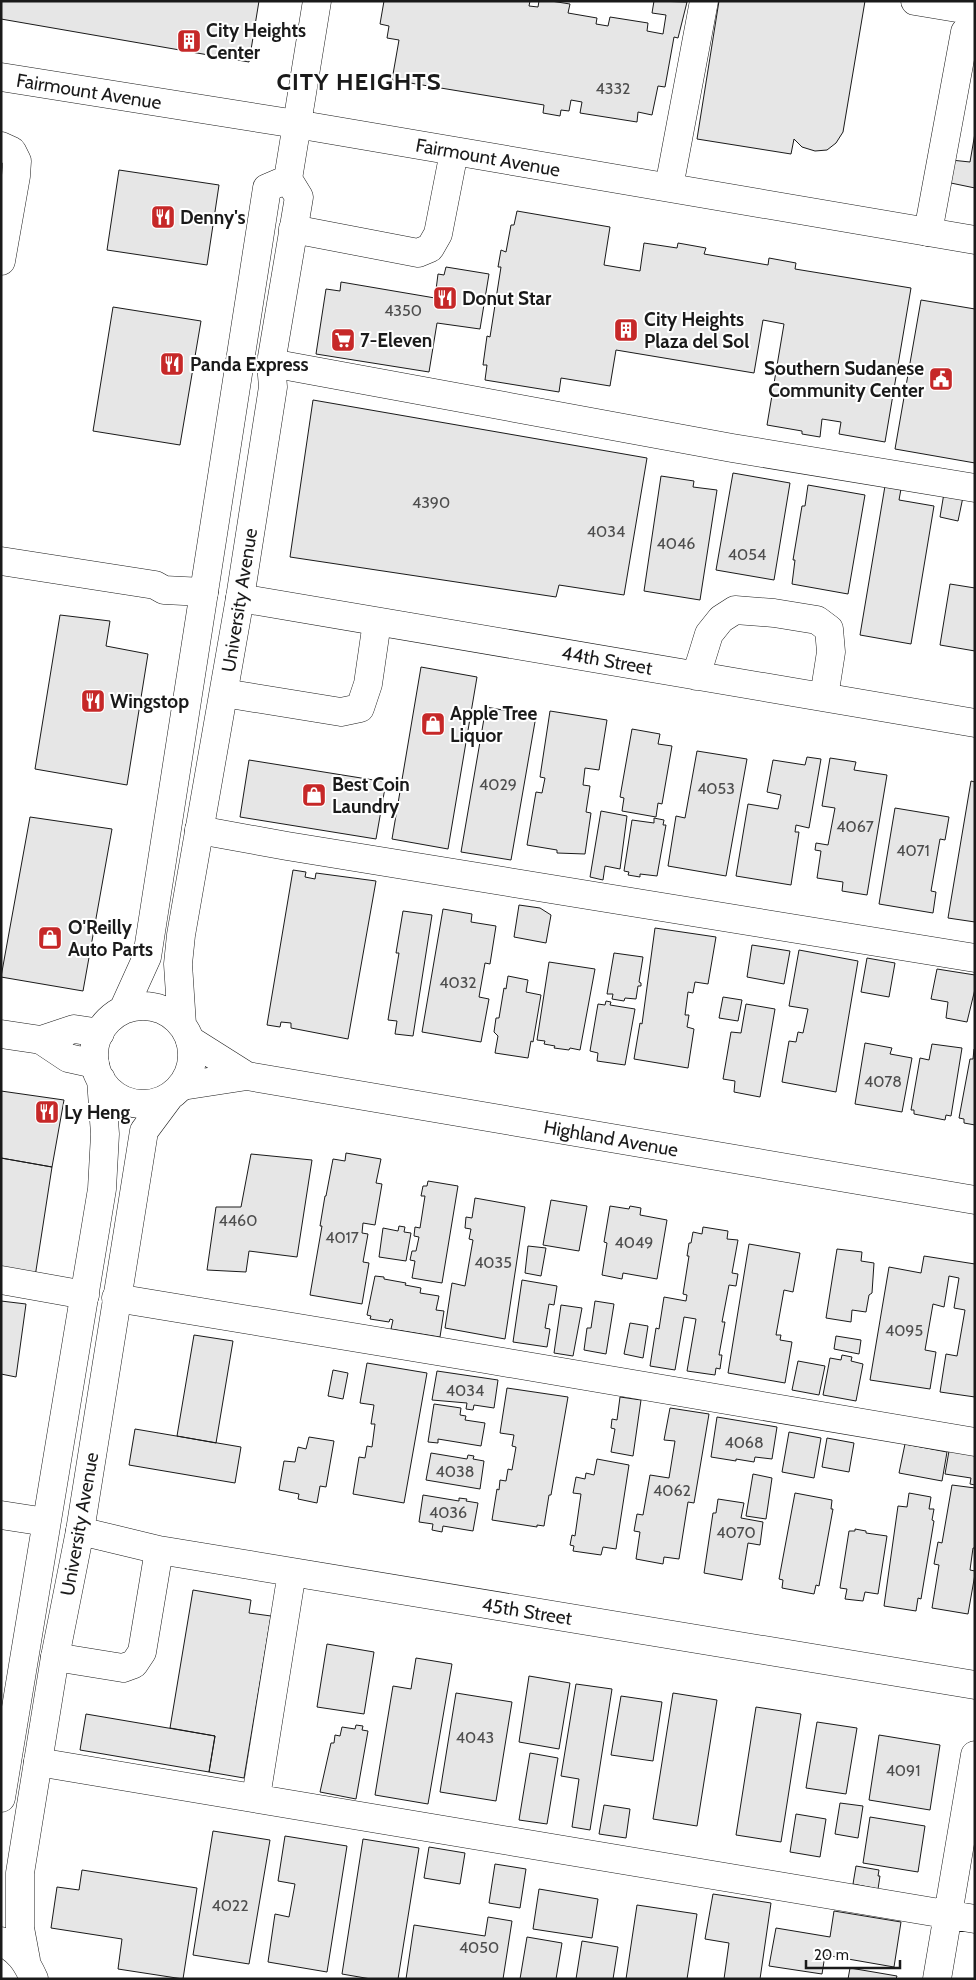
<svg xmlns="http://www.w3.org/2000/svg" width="976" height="1980" font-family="Cabin,sans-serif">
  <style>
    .building { fill: #e6e6e6; stroke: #1a1a1a }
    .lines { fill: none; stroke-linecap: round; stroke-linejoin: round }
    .minor-casing { stroke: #1a1a1a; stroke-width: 29 }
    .major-casing { stroke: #1a1a1a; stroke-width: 29 }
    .minor { stroke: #fff; stroke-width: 28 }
    .major { stroke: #fff; stroke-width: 28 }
    .labels { text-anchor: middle; stroke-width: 4; stroke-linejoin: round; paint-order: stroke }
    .number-label { font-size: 16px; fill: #4d4d4d }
    .poi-label { font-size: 19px; font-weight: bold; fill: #1a1a1a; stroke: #fff; text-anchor: start }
    .street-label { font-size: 19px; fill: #1a1a1a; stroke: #fff }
    .district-label { font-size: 24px; font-weight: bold; letter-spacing: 1px; fill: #1a1a1a; stroke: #fff }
  </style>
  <rect width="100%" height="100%" fill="#fff"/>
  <!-- building -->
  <path class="building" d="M 1,1 L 259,1 L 249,62 L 1,19 Z
    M 384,1 L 530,1 L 529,6 L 538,7 L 539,1 L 551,1 L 570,4 L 568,13 L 597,18 L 596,24 L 608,26 L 610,17 L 648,23 L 647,31 L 663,34 L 666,15 L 652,13 L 654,1 L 687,2 L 678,38 L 674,37 L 665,87 L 658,86 L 652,115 L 638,112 L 637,122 L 580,113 L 582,102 L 571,100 L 569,111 L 561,110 L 560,116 L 543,113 L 544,105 L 392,80 L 399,40 L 387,38 L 389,26 L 380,24 Z
    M 719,1 L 865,1 L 843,132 L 836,143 L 827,150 L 815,151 L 802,147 L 794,139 L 791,154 L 697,139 Z
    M 975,133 L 975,188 L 946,182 L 951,160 L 970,162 Z
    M 119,170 L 219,185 L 207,265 L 107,250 Z
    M 517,211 L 610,227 L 604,265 L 640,271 L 644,243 L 677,248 L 678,243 L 706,248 L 704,254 L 768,265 L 769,258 L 796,263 L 795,269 L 911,288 L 885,442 L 839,434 L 841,422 L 822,419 L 820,437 L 802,434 L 802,431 L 767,425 L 784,324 L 763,320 L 754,373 L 616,350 L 610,386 L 561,378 L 559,392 L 485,380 L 487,365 L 483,365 L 487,336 L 490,337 L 501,267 L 498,267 L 501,250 L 506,252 L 511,225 L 514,225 Z
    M 446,267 L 489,274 L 480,329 L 437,323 L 429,372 L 316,354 L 326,289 L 340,291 L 341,282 L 435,298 L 438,274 L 444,275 Z
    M 921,300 L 975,309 L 975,463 L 895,449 Z
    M 113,307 L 201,321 L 180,445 L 93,431 Z
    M 313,400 L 647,458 L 624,595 L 559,585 L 556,597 L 290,557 Z
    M 733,473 L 790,483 L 774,580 L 716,570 Z
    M 661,476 L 694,481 L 693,487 L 717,490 L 700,600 L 644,591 Z
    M 808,485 L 865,495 L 848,594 L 792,584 L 795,560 L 793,560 L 802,506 L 805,506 Z
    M 885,486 L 901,489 L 899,500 L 934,506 L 911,644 L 860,635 Z
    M 944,493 L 963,497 L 958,521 L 940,517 Z
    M 950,584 L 975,588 L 975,651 L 940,645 Z
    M 60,615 L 110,621 L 106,646 L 148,654 L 127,785 L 35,769 Z
    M 421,667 L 477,677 L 448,849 L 392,839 Z
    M 486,707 L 536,716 L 511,860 L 461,852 Z
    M 550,711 L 607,720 L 599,770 L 585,768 L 583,785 L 590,786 L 586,812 L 591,813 L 585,854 L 557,853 L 557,850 L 527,845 L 536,792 L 542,793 L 545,778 L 540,777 Z
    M 632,729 L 660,734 L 658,744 L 672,746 L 662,804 L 658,803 L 656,817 L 622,811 L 624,798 L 620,797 Z
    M 697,751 L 747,759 L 726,876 L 668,866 L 676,816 L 685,818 Z
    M 807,757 L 821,759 L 809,828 L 796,825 L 795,832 L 799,832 L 791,885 L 736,876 L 748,804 L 778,809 L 781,795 L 767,792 L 773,760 L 805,765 Z
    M 830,758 L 856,762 L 854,770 L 887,775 L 867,895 L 842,891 L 843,882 L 817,878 L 821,851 L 815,850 L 816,843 L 828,845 L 835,808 L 822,806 Z
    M 249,760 L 386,782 L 376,839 L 240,817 Z
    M 971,781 L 975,782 L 975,922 L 948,918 Z
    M 895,808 L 949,817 L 945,840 L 940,839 L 931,891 L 936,892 L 933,913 L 879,904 Z
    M 601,811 L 627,816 L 620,869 L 605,866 L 603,880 L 590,877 Z
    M 30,817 L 112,829 L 83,991 L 1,977 Z
    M 654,818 L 664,820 L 663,825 L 666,825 L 657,876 L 640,874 L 640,877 L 628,875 L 629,872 L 624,871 L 632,820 L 654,823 Z
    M 293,870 L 306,872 L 305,877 L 315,879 L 316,873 L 376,881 L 348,1039 L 291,1028 L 291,1023 L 281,1022 L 280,1027 L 267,1025 Z
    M 519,905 L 540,908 L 551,915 L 546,943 L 514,937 Z
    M 443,909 L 472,914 L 471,922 L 496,926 L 490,964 L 485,963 L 479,997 L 489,999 L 481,1042 L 422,1032 Z
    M 403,911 L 432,915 L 413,1036 L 395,1034 L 397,1021 L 388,1020 L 399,953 L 396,953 Z
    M 655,928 L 716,937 L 708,984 L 695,982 L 693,993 L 688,992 L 685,1015 L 689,1015 L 687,1027 L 694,1029 L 688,1068 L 634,1059 L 640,1023 L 642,1024 Z
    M 752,945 L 790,951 L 784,984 L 747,977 Z
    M 799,950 L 858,961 L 836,1092 L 782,1082 L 789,1041 L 796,1042 L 798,1032 L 803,1033 L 808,1009 L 789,1006 Z
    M 614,953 L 643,957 L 639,982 L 641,983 L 641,986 L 638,986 L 636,999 L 625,998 L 624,1001 L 612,999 L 613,994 L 607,994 Z
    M 867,958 L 895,963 L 889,997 L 861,992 Z
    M 549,962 L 595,969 L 580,1050 L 570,1048 L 569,1050 L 554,1048 L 555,1046 L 544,1044 L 545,1041 L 537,1040 Z
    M 937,969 L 975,975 L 975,989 L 967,1022 L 946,1018 L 948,1002 L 931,999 Z
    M 508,976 L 528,980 L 526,992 L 541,995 L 533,1042 L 531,1041 L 528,1058 L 495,1053 L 498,1036 L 494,1032 L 496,1018 L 499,1018 L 504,988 L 506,989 Z
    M 723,997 L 742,1000 L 738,1021 L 719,1018 Z
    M 606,1001 L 611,1002 L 610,1005 L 635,1009 L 625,1065 L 597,1061 L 598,1053 L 590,1051 L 598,1004 L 605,1005 Z
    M 746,1004 L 775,1009 L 760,1097 L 734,1092 L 735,1081 L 723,1079 L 731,1032 L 741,1033 Z
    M 865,1043 L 892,1048 L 890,1054 L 912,1058 L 902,1112 L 855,1104 Z
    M 932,1044 L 962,1048 L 951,1116 L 946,1115 L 945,1120 L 914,1114 L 914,1110 L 911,1110 L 920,1058 L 929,1060 Z
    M 974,1049 L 975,1050 L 975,1125 L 964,1123 L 964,1119 L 959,1118 L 970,1059 L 973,1059 Z
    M 1,1091 L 64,1100 L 52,1167 L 1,1158 Z
    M 346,1153 L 381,1159 L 376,1183 L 382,1184 L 375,1225 L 363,1223 L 362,1233 L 368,1234 L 363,1262 L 369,1263 L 362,1304 L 310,1295 L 322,1226 L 320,1226 L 325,1196 L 326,1196 L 333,1159 L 345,1161 Z
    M 251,1154 L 312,1160 L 297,1257 L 249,1251 L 246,1272 L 207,1270 L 216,1207 L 241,1207 Z
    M 1,1158 L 52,1167 L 35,1277 L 1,1273 Z
    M 428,1181 L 458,1186 L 442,1283 L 412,1278 L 415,1261 L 410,1260 L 412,1251 L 416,1251 L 419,1237 L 414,1236 L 415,1227 L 420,1228 L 425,1196 L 421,1196 L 423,1186 L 427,1186 Z
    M 475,1198 L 525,1207 L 505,1339 L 445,1328 L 452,1283 L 465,1286 L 473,1240 L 469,1239 L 471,1229 L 465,1228 L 466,1217 L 472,1218 Z
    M 551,1200 L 587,1206 L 579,1251 L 543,1245 Z
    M 610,1206 L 629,1209 L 630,1206 L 641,1208 L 640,1215 L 667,1220 L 657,1279 L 623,1273 L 622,1279 L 602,1275 L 607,1243 L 604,1242 Z
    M 399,1226 L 405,1227 L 404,1232 L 411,1233 L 406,1261 L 379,1257 L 383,1228 L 398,1231 Z
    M 703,1227 L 728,1231 L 727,1239 L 738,1240 L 732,1273 L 738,1274 L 736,1286 L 729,1285 L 726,1301 L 722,1322 L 725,1322 L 719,1355 L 722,1355 L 720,1369 L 716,1368 L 715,1375 L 687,1371 L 696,1319 L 684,1317 L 675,1370 L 650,1366 L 656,1328 L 659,1329 L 664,1297 L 686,1301 L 687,1295 L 683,1294 L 689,1256 L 687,1256 L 689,1243 L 691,1243 L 693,1232 L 702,1234 Z
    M 749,1244 L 800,1253 L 793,1292 L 784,1290 L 776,1335 L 781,1335 L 780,1340 L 792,1342 L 785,1383 L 728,1373 Z
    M 528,1246 L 546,1248 L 541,1276 L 525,1273 Z
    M 837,1249 L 862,1252 L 861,1261 L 874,1263 L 872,1293 L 869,1295 L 866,1312 L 852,1310 L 851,1322 L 826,1318 Z
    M 924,1256 L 975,1264 L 975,1397 L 940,1392 L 946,1354 L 957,1356 L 965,1310 L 954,1308 L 959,1278 L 949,1276 L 944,1307 L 933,1304 L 925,1350 L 936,1352 L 930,1389 L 870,1380 L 889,1267 L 921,1273 Z
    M 375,1276 L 384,1277 L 384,1279 L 406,1283 L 405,1285 L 421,1288 L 420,1293 L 439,1296 L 436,1310 L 444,1311 L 440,1337 L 391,1329 L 393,1320 L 390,1319 L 389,1322 L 370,1319 L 371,1316 L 367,1315 Z
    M 522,1280 L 557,1286 L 554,1305 L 549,1304 L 545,1328 L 550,1329 L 547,1347 L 513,1342 Z
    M 1,1301 L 26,1304 L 16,1377 L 1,1374 Z
    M 595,1301 L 614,1304 L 606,1354 L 584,1350 L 587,1328 L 591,1328 Z
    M 561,1305 L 582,1308 L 573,1356 L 554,1353 Z
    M 630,1323 L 648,1326 L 643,1358 L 624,1354 Z
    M 194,1335 L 233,1341 L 216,1443 L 177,1436 Z
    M 836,1336 L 861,1340 L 859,1354 L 834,1349 Z
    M 842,1355 L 852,1357 L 851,1361 L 863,1364 L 856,1401 L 823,1395 L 830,1358 L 841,1360 Z
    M 798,1361 L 825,1366 L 819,1395 L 792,1390 Z
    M 367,1363 L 427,1373 L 404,1503 L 353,1494 L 359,1457 L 365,1458 L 367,1446 L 372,1447 L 375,1424 L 371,1424 L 374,1405 L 360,1403 Z
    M 333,1370 L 348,1373 L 343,1399 L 328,1396 Z
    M 437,1371 L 498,1380 L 494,1408 L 474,1405 L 473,1410 L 466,1409 L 467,1403 L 432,1400 Z
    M 507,1388 L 568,1397 L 551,1495 L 549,1495 L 544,1526 L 537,1525 L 537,1527 L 492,1520 L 497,1489 L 499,1490 L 500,1480 L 506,1481 L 508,1469 L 512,1470 L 516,1447 L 512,1446 L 514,1435 L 500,1433 Z
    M 620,1397 L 641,1400 L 633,1456 L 611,1452 L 615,1429 L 611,1428 L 612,1419 L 617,1420 Z
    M 434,1404 L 461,1408 L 460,1415 L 466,1416 L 465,1420 L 485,1423 L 481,1446 L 438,1439 L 438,1443 L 428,1442 Z
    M 670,1408 L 709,1414 L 694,1503 L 688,1502 L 679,1559 L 664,1557 L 663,1564 L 636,1559 L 640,1532 L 634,1531 L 637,1514 L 643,1515 L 650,1475 L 669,1478 L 675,1441 L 664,1440 Z
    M 717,1417 L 777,1427 L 772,1459 L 755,1457 L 754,1462 L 736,1459 L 736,1461 L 711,1457 Z
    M 135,1429 L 241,1447 L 235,1483 L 129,1465 Z
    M 789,1432 L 821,1438 L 814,1478 L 782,1472 Z
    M 309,1437 L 334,1441 L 326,1487 L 320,1486 L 317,1503 L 298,1499 L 299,1494 L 279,1490 L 284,1461 L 295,1462 L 298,1447 L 306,1449 Z
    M 827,1438 L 854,1443 L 849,1472 L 822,1467 Z
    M 905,1444 L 947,1452 L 942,1481 L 899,1473 Z
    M 949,1451 L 975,1455 L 975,1485 L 970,1484 L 971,1478 L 945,1474 Z
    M 431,1453 L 467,1459 L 468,1455 L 474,1456 L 473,1459 L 484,1461 L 480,1489 L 426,1480 Z
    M 597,1459 L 629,1465 L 616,1549 L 603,1547 L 601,1555 L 573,1551 L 574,1546 L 570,1545 L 572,1535 L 575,1536 L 581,1494 L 573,1493 L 576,1477 L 585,1479 L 586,1473 L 594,1475 Z
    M 753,1474 L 772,1478 L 766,1519 L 746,1516 Z
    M 952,1485 L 975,1488 L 975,1548 L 973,1548 L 970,1570 L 975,1571 L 975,1574 L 968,1614 L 932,1608 L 939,1565 L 934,1564 L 938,1542 L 942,1543 Z
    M 795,1493 L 832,1500 L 831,1509 L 833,1509 L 819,1586 L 816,1585 L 814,1594 L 782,1588 L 783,1580 L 779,1579 Z
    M 909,1493 L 931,1497 L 929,1509 L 934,1509 L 932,1520 L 934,1521 L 921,1599 L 918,1598 L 916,1611 L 884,1606 L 898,1506 L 907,1507 Z
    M 423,1495 L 459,1501 L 459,1498 L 467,1499 L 466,1501 L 478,1503 L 473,1531 L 443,1526 L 442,1532 L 432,1530 L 433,1524 L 419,1522 Z
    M 718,1499 L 744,1503 L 741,1518 L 763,1522 L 760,1545 L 748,1543 L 742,1580 L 704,1573 L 713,1513 L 716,1513 Z
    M 855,1529 L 866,1531 L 866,1533 L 887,1536 L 878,1594 L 865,1592 L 863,1601 L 845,1599 L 847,1589 L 840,1588 L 849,1531 L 855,1531 Z
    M 193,1590 L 251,1600 L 249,1613 L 271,1616 L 244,1778 L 209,1772 L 215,1736 L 170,1728 Z
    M 327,1644 L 374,1652 L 364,1714 L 317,1707 Z
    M 416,1658 L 452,1664 L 428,1804 L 375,1795 L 393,1686 L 411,1689 Z
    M 529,1676 L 570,1683 L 559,1749 L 519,1742 Z
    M 576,1684 L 612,1689 L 590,1830 L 572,1827 L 579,1779 L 561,1776 Z
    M 456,1693 L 512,1702 L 496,1801 L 440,1792 Z
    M 673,1693 L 717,1700 L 697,1826 L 653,1819 Z
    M 621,1696 L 662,1702 L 653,1761 L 611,1755 Z
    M 756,1707 L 801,1714 L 781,1842 L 736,1835 Z
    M 86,1714 L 215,1736 L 209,1772 L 80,1750 Z
    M 817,1722 L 857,1728 L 846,1794 L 806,1788 Z
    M 356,1725 L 363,1726 L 362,1730 L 368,1731 L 356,1799 L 320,1792 L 331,1743 L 334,1743 L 335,1735 L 340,1736 L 342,1727 L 355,1729 Z
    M 879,1735 L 940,1745 L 930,1810 L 869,1800 Z
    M 530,1753 L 558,1758 L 547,1824 L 519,1820 Z
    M 840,1803 L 863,1806 L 858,1838 L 835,1834 Z
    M 604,1805 L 630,1809 L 626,1838 L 599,1834 Z
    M 796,1814 L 826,1819 L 820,1857 L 790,1852 Z
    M 870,1817 L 925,1826 L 918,1872 L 863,1863 Z
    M 213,1831 L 270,1840 L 249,1964 L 193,1955 Z
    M 285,1836 L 347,1846 L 327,1972 L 268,1962 L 275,1914 L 289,1917 L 295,1884 L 278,1881 Z
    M 363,1839 L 419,1848 L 398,1979 L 371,1979 L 342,1974 Z
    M 429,1847 L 465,1853 L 460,1884 L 424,1878 Z
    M 495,1864 L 526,1869 L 520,1908 L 489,1903 Z
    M 856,1866 L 879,1870 L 878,1876 L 880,1876 L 878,1889 L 853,1884 Z
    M 82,1870 L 197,1888 L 183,1979 L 118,1969 L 122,1939 L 51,1928 L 57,1887 L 79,1890 Z
    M 539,1889 L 598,1899 L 592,1938 L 533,1929 Z
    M 713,1894 L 771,1903 L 760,1979 L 724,1979 L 729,1943 L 705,1939 Z
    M 637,1905 L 697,1914 L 687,1979 L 626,1979 Z
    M 834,1911 L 901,1922 L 894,1967 L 825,1955 L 822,1974 L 769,1966 L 776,1928 L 830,1937 Z
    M 488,1917 L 512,1921 L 503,1979 L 406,1979 L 414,1925 L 485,1936 Z
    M 527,1937 L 562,1943 L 556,1979 L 520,1979 Z
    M 582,1941 L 618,1947 L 613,1979 L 576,1979 Z
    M 850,1968 L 897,1976 L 896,1979 L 848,1979 Z"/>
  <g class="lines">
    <defs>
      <path id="minor" d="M 915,1 L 975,11
        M 1,146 L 12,151 L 17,161 L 16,176 L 1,261
        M 669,187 L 704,1
        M 293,229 L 418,253 L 430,248 L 438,234 L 454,152
        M 928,232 L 965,32
        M 271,363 L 732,448 L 975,488
        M 1,561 L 155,585 L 164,590 L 204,592
        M 240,598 L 975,723
        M 696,676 L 709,634 L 721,619 L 735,610 L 774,613 L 817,620 L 829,629 L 831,652 L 824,697
        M 224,693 L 341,712 L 360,708 L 368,684 L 377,622
        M 199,830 L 287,846 L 975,958
        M 1,1034 L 41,1040 L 68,1058 L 95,1064
        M 41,1040 L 74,1029 L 100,1033
        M 190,1040 L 247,1076
        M 182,1086 L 247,1076 L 975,1200
        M 1,1280 L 85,1295
        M 116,1298 L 485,1359 L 975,1442
        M 1,1515 L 46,1522
        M 80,1531 L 159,1550 L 975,1685
        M 55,1657 L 123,1668 L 134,1664 L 142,1652 L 159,1550
        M 38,1762 L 975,1919
        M 256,1797 L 292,1572
        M 937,1979 L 975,1755"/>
      <path id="major" d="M 1,77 L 296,124 L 975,240
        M94 1055a49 49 0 1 1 98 0a49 49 0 1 1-98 0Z
        M 123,1010 L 147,957 L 267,188 L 288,179
        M 182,1025 L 178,964 L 181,935 L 240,598 L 273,387 L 271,363 L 299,197 L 288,179 L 317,1
        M 1,1798 L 102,1189 L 105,1134 L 101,1079
        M 1,1941 C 19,1951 26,1961 34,1979
        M 26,1960 L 20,1928 L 20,1873 L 55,1657 L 80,1531 L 144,1131 L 170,1096"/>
    </defs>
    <!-- minor casing -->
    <use href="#minor" class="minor-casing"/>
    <!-- major casing -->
    <use href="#major" class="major-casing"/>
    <!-- minor -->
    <use href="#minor" class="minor"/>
    <!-- major -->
    <use href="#major" class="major"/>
  </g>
  <!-- icons -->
  <defs>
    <symbol id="building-square" viewBox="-11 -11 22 22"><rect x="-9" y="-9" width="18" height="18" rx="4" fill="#c62828" stroke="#fff"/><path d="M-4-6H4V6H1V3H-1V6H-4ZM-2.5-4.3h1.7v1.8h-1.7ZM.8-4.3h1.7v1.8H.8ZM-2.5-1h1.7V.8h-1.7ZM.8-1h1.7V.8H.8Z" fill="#fff"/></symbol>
    <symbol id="restaurant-square" viewBox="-11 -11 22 22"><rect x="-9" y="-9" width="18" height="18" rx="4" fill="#c62828" stroke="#fff"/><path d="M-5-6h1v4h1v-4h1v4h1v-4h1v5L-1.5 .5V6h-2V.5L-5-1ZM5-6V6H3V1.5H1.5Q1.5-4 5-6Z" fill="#fff"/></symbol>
    <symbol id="supermarket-square" viewBox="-11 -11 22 22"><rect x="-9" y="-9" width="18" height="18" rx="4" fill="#c62828" stroke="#fff"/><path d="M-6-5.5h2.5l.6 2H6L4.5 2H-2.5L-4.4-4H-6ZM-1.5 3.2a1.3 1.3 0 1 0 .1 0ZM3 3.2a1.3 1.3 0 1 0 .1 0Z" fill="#fff"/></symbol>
    <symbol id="civic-square" viewBox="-11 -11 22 22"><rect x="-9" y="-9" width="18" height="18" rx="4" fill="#c62828" stroke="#fff"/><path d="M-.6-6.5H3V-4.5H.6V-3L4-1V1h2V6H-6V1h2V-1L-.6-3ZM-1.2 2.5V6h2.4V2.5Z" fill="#fff"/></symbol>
    <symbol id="shop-square" viewBox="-11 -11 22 22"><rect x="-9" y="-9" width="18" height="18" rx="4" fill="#c62828" stroke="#fff"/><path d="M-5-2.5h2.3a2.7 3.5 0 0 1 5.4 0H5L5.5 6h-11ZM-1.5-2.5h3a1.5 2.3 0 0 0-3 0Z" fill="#fff"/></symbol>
  </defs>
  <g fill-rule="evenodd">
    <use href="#building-square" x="175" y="27" width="28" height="28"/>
    <use href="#restaurant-square" x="149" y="203" width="28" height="28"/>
    <use href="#restaurant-square" x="431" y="284" width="28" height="28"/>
    <use href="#building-square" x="612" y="316" width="28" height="28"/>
    <use href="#supermarket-square" x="329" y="326" width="28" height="28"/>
    <use href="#restaurant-square" x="158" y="350" width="28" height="28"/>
    <use href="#civic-square" x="927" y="365" width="28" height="28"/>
    <use href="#restaurant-square" x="79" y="687" width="28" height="28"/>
    <use href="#shop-square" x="419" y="710" width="28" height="28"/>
    <use href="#shop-square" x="300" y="781" width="28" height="28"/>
    <use href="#shop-square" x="36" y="924" width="28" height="28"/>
    <use href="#restaurant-square" x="33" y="1098" width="28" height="28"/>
  </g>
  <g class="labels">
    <!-- number labels -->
    <g class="number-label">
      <text x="613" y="94">4332</text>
      <text x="403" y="316">4350</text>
      <text x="431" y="508">4390</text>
      <text x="606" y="537">4034</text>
      <text x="676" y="549">4046</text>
      <text x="747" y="560">4054</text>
      <text x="498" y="790">4029</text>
      <text x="716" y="794">4053</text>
      <text x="855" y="832">4067</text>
      <text x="913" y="856">4071</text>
      <text x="458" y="988">4032</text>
      <text x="883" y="1087">4078</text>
      <text x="238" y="1226">4460</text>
      <text x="342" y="1243">4017</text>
      <text x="634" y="1248">4049</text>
      <text x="493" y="1268">4035</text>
      <text x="904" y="1336">4095</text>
      <text x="465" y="1396">4034</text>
      <text x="744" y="1448">4068</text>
      <text x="455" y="1477">4038</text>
      <text x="672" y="1496">4062</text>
      <text x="448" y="1518">4036</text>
      <text x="736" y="1538">4070</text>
      <text x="475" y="1743">4043</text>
      <text x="903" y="1776">4091</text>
      <text x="230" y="1911">4022</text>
      <text x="479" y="1953">4050</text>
    </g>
    <!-- poi labels -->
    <g class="poi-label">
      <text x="206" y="37">City Heights<tspan x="206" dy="22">Center</tspan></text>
      <text x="180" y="224">Denny's</text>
      <text x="462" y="305">Donut Star</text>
      <text x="644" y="326">City Heights<tspan x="644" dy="22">Plaza del Sol</tspan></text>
      <text x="360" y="347">7-Eleven</text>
      <text x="190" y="371">Panda Express</text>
      <text x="924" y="375" text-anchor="end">Southern Sudanese<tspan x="924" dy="22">Community Center</tspan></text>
      <text x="110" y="708">Wingstop</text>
      <text x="450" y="720">Apple Tree<tspan x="450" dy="22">Liquor</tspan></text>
      <text x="332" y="791">Best Coin<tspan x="332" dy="22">Laundry</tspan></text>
      <text x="68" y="934">O'Reilly<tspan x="68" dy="22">Auto Parts</tspan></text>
      <text x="64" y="1119">Ly Heng</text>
    </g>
    <!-- street labels -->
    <g class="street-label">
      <text transform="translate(89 91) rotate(9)" y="7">Fairmount Avenue</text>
      <text transform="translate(488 157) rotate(10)" y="7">Fairmount Avenue</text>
      <text transform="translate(239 600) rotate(-81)" y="7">University Avenue</text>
      <text transform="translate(607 660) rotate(10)" y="7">44th Street</text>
      <text transform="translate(611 1138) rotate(10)" y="7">Highland Avenue</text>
      <text transform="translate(79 1524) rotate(-80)" y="7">University Avenue</text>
      <text transform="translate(527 1611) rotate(9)" y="7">45th Street</text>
    </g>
    <!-- district labels -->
    <g class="district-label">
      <text x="359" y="90">CITY HEIGHTS</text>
    </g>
  </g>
  <!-- border -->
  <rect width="976" height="1980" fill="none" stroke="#1a1a1a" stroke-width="5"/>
  <!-- scale -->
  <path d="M806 1960v8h94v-8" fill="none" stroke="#1a1a1a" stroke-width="2.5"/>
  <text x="814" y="1960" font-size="15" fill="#1a1a1a" stroke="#ffffff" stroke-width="4" paint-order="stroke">20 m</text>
</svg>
